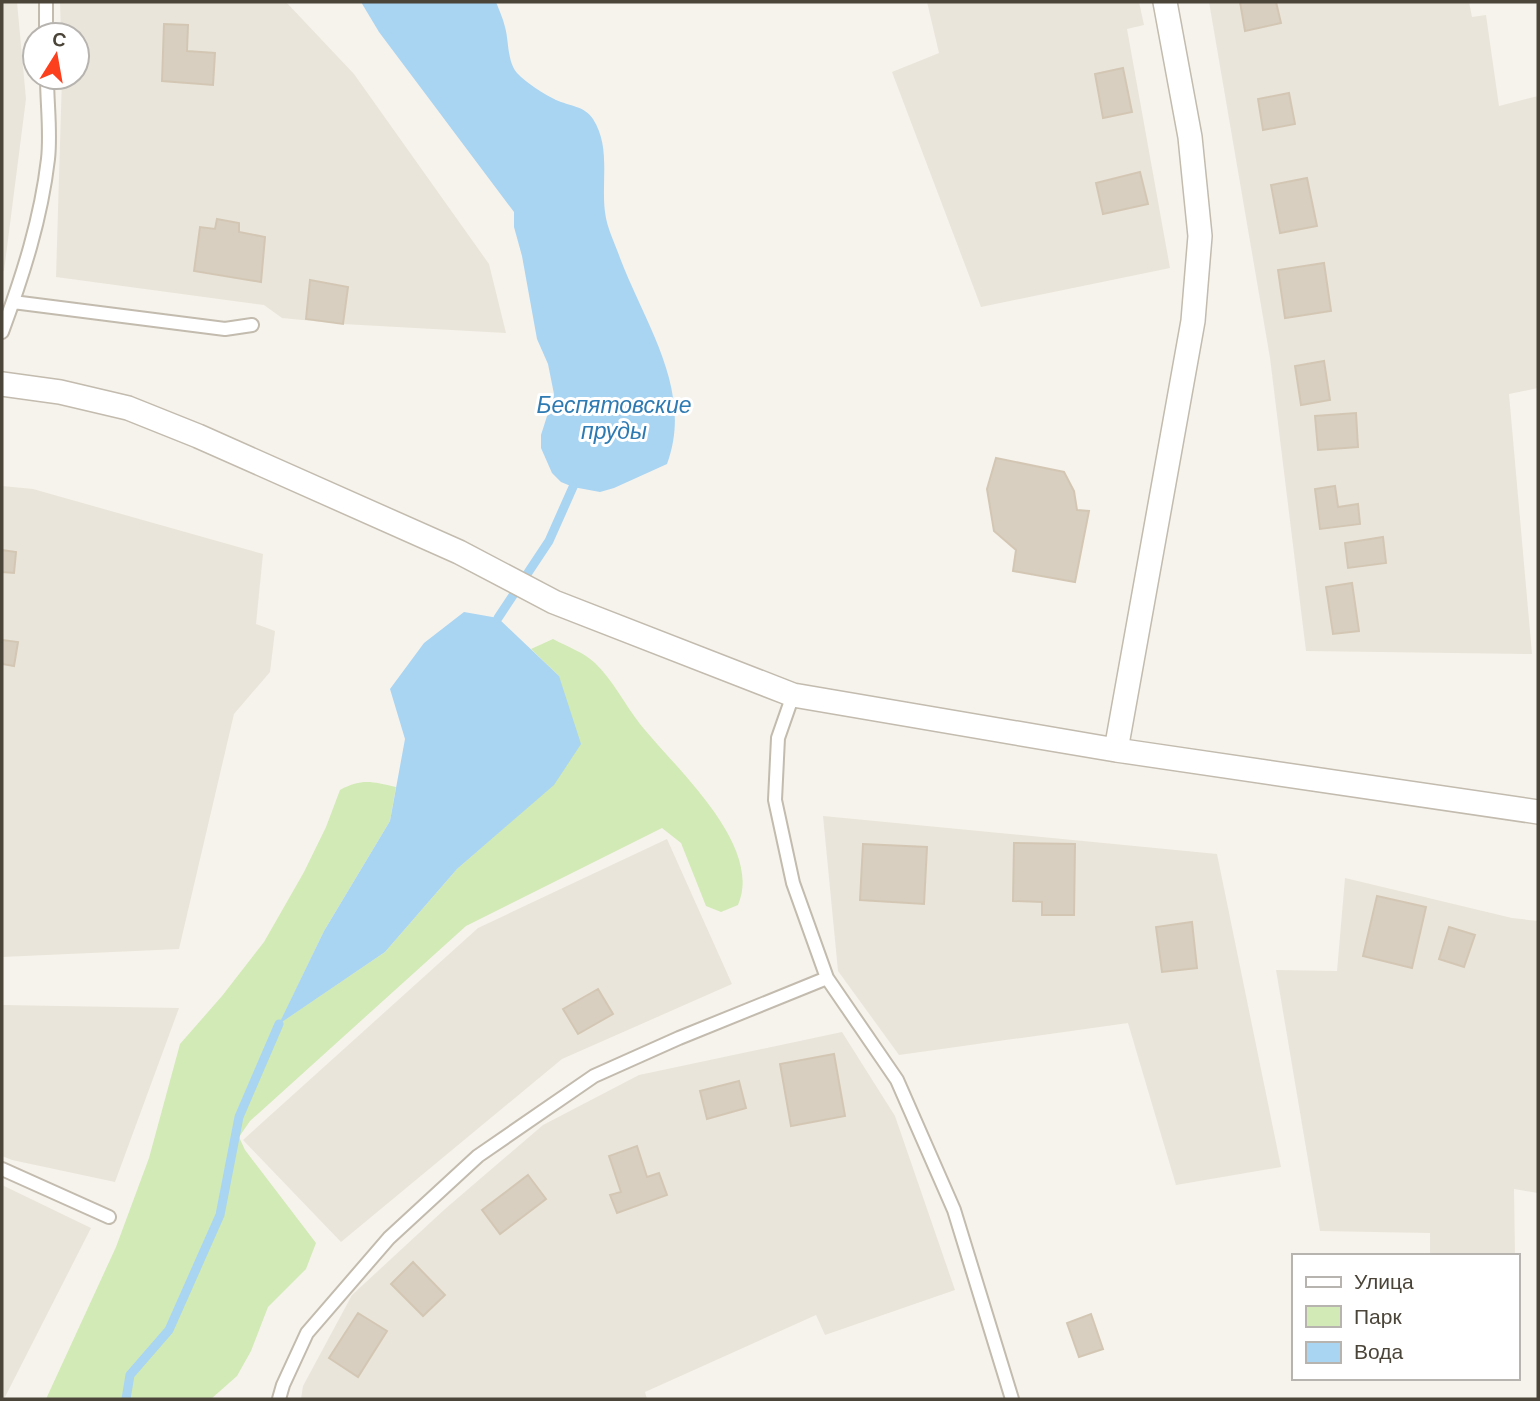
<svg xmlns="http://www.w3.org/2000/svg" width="1540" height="1401" font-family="'Work Sans',sans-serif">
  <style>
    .residential { fill: #eae5da }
    .green { fill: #d2eab5 }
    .water { fill: #a9d4f2 }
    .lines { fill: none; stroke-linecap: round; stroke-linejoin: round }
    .stream { stroke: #a9d4f2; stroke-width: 9 }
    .building { fill: #d8cfc1; stroke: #d3c7b4; stroke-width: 2 }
    .lane-casing { stroke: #c2bbae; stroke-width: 16 }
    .street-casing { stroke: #c2bbae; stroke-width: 26 }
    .lane { stroke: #fff; stroke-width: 12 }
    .street { stroke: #fff; stroke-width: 23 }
    .labels { text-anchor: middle; stroke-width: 6; stroke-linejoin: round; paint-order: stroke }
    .water-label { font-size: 23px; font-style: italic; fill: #2e7ab2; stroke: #fff }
  </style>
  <rect width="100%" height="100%" fill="#f6f3ec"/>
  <!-- residential -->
  <path class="residential" d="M 2,2 L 17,2 L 26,99 L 4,271 L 2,271 Z
    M 60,2 L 286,2 L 354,74 L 489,264 L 506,333 L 343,324 L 282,318 L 264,305 L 56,277 L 62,77 L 77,77 L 77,35 L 61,35 Z
    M 927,2 L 1139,2 L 1144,25 L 1127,29 L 1170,268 L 981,307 L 892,72 L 939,53 Z
    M 1209,2 L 1469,2 L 1472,17 L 1486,15 L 1499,106 L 1538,96 L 1538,388 L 1509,394 L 1532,654 L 1306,651 L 1270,358 Z
    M 2,486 L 33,489 L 263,554 L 256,624 L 275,631 L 270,672 L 234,714 L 179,949 L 2,957 Z
    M 823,816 L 1217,854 L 1281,1167 L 1176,1185 L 1128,1023 L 899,1055 L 838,971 Z
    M 667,839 L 732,984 L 562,1059 L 341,1242 L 243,1140 L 478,928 Z
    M 1345,878 L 1512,918 L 1538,921 L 1538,1193 L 1514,1189 L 1515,1256 L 1430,1256 L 1430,1233 L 1320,1231 L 1276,970 L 1337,971 Z
    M 2,1005 L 179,1008 L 115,1182 L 12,1160 L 2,1156 Z
    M 842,1032 L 895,1116 L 955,1290 L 825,1335 L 816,1315 L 645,1392 L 647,1399 L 301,1399 L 303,1386 L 352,1295 L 445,1209 L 543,1125 L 639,1075 Z
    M 2,1185 L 91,1228 L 4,1399 L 2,1399 Z"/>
  <!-- green -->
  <path class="green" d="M 553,639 C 566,646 585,653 595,663 C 612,679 626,706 640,724 C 674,767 764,845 738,905 L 721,912 L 706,906 L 681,843 L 662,828 L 466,926 L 250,1121 L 239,1137 L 245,1150 L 316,1243 L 306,1269 L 268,1307 L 251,1351 L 237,1376 L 211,1399 L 46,1399 L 116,1247 L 149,1158 L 180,1044 L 222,996 L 264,942 L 304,872 L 326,827 L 340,790 C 363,778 372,782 396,787 L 390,821 L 324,931 L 280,1023 L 385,952 L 457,869 L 554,784 L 559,676 L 531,649 Z"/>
  <!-- water -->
  <path class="water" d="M 361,2 L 496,2 C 499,10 503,18 505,27 C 509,41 507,61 517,73 C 526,83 544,94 556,100 C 569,106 585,106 593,119 C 611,147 601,181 605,212 C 607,229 615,243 620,258 C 645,324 694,391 667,464 L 614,488 L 600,492 L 573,487 L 561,482 L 552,473 L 541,448 L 541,435 L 554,394 L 548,364 L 537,339 L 522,256 L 514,227 L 514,212 L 379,32 Z
    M 464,612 L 498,618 L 559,676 L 581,744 L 554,785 L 457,869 L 385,952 L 279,1024 L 324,931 L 390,821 L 405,739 L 390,689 L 424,643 Z"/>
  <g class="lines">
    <!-- stream -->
    <path class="stream" d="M 498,618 L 549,541 L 573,487
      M 126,1399 L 130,1375 L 169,1330 L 220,1215 L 239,1117 L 279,1024"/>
  </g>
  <!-- building -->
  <path class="building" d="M 1240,2 L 1276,2 L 1281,23 L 1245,31 Z
    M 164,24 L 188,25 L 187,51 L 215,53 L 213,85 L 162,81 Z
    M 1123,68 L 1132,112 L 1103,118 L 1095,74 Z
    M 1289,93 L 1295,124 L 1263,130 L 1258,99 Z
    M 1140,172 L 1148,204 L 1103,214 L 1096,183 Z
    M 1307,178 L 1317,226 L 1280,233 L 1271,185 Z
    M 217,219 L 239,223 L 239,232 L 265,237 L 261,282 L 194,271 L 200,227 L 215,229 Z
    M 1324,263 L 1331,311 L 1285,318 L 1278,270 Z
    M 310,280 L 348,287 L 343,324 L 306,319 Z
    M 1324,361 L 1330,400 L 1301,405 L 1295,366 Z
    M 1356,413 L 1358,447 L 1318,450 L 1315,416 Z
    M 996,458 L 1064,472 L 1074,491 L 1077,510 L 1089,511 L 1075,582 L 1013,571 L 1016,550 L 994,531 L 987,489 Z
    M 1335,486 L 1338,507 L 1358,504 L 1360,524 L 1320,529 L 1315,489 Z
    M 1383,537 L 1386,563 L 1348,568 L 1345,543 Z
    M 2,550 L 16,552 L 14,573 L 2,572 Z
    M 1352,583 L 1359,631 L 1333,634 L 1326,587 Z
    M 2,640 L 18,642 L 14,666 L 2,664 Z
    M 1014,843 L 1075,844 L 1074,915 L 1042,915 L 1042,902 L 1013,901 Z
    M 863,844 L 927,847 L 924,904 L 860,900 Z
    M 1377,896 L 1426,907 L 1412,968 L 1363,956 Z
    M 1192,922 L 1197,968 L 1162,972 L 1156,927 Z
    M 1449,927 L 1475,935 L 1464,967 L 1439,959 Z
    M 598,989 L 613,1014 L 578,1034 L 563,1009 Z
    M 834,1054 L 845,1116 L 791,1126 L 780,1064 Z
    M 739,1081 L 746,1108 L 707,1119 L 700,1091 Z
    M 637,1146 L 647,1177 L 659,1173 L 667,1195 L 617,1213 L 610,1195 L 621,1192 L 609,1156 Z
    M 528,1175 L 546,1199 L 500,1234 L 482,1210 Z
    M 413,1262 L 445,1295 L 423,1316 L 391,1284 Z
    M 358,1313 L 387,1331 L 358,1377 L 329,1358 Z
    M 1091,1314 L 1103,1349 L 1079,1357 L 1067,1323 Z"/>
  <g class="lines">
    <defs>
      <path id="lane" d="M 46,2 L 46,35
        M 13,302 L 225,329 L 252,325
        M 2,332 C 23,275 41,219 48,159 C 51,132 47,104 47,77
        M 793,695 L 778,738 L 775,800 L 793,883 L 827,978 L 897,1080 L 954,1210 L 1012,1399
        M 2,1169 L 109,1217
        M 279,1399 L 283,1385 L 307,1333 L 389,1238 L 478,1156 L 594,1076 L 679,1038 L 827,978"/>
      <path id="street" d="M 2,384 L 60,392 L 128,408 L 198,436 L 459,552 L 554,602 L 793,695 L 1116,750 L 1538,812
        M 1116,750 L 1193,321 L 1200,236 L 1190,137 L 1165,2"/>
    </defs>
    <!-- lane casing -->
    <use href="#lane" class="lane-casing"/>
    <!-- street casing -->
    <use href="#street" class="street-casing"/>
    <!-- lane -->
    <use href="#lane" class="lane"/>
    <!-- street -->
    <use href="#street" class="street"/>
  </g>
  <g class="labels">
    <!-- water labels -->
    <g class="water-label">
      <text x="614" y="413">Беспятовские<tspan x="614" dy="26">пруды</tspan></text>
    </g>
  </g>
  <!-- border -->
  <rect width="1540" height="1401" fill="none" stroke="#4b4439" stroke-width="7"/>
  <!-- legend -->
  <rect x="1292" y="1254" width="228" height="126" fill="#ffffff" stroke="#b7b4b0" stroke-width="2"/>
  <rect x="1306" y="1277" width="35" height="10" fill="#ffffff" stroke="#b7b4b0" stroke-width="2"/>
  <text x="1354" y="1289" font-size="21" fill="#4b4439">Улица</text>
  <rect x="1306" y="1306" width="35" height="21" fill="#d2eab5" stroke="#b7b4b0" stroke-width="2"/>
  <text x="1354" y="1324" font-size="21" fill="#4b4439">Парк</text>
  <rect x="1306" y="1342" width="35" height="21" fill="#a9d4f2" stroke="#b7b4b0" stroke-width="2"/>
  <text x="1354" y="1359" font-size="21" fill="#4b4439">Вода</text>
  <!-- north arrow -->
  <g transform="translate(56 56) rotate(11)"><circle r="33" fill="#ffffff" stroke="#b7b4b0" stroke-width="2"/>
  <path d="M0-5L12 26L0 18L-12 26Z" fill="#fc3f1d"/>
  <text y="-10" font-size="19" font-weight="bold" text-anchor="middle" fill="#4b4439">С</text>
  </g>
</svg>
